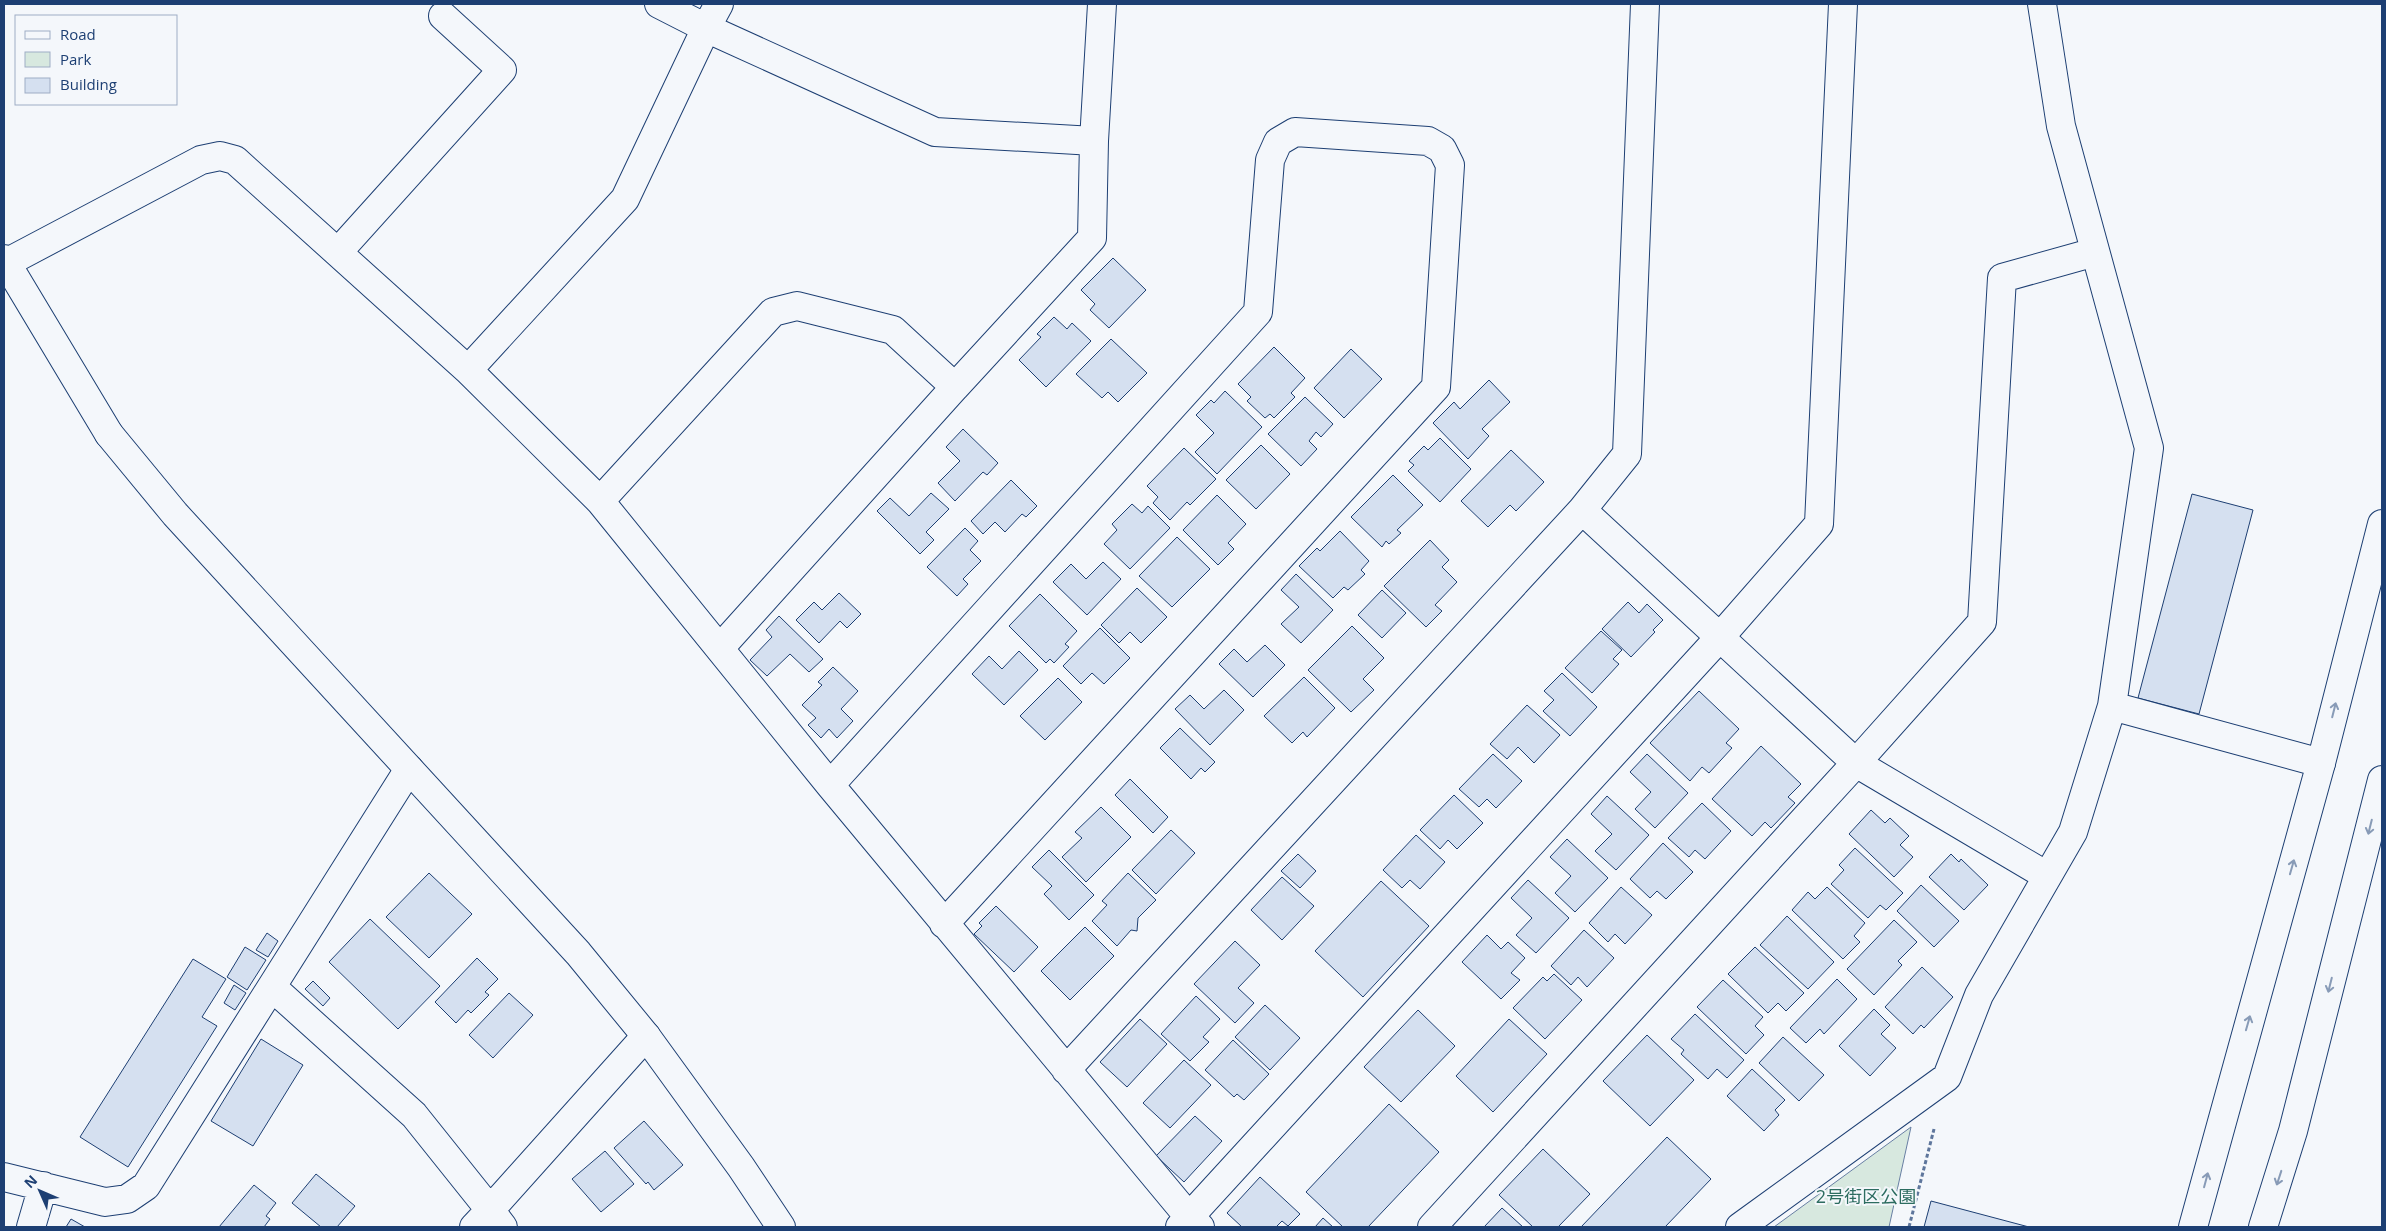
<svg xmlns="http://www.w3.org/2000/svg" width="2386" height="1231" font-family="'Open Sans','Noto Sans JP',sans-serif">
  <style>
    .green { fill: #d7e8df; stroke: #687fa3 }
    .building { fill: #d5e0f0; stroke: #1d3f73 }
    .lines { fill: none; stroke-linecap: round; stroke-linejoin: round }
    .minor-casing { stroke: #1d3f73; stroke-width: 30 }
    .tertiary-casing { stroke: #1d3f73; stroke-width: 30 }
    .path { stroke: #5e769c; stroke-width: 3; stroke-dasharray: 4 2.5; stroke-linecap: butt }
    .minor { stroke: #f4f7fb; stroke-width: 28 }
    .tertiary { stroke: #f4f7fb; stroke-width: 28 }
    .oneway { stroke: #889bb7 }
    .labels { text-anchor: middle; stroke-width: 4; stroke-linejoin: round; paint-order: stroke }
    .park-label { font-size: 18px; fill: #2c6c60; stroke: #f4f7fb }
  </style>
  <rect width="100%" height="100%" fill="#f4f7fb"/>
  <!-- green -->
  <path class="green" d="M 1911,1127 L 1889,1227 L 1774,1227 Z"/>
  <!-- building -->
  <path class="building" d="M 1113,258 L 1146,290 L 1109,328 L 1090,310 L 1095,304 L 1081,290 Z
    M 1054,317 L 1067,329 L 1072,323 L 1091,341 L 1046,387 L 1019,360 L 1041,337 L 1037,334 Z
    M 1111,339 L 1147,373 L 1118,402 L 1108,392 L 1102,398 L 1076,374 Z
    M 1274,347 L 1305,378 L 1291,393 L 1295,397 L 1274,418 L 1270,414 L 1265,418 L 1247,401 L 1251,397 L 1238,384 Z
    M 1351,349 L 1382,379 L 1344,418 L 1314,388 Z
    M 1489,380 L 1510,402 L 1482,429 L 1489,436 L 1468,459 L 1433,423 L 1454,402 L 1460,409 Z
    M 1225,391 L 1262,427 L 1217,474 L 1195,452 L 1214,433 L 1196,415 L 1211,400 L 1214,403 Z
    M 1305,397 L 1333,424 L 1321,437 L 1316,432 L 1309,441 L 1317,449 L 1301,466 L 1268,434 Z
    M 963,429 L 998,463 L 987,475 L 983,472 L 955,501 L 938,483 L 960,461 L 946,447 Z
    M 1440,438 L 1471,469 L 1440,502 L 1408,471 L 1414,465 L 1409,461 L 1424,446 L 1428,450 Z
    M 1261,445 L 1290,474 L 1256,509 L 1226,480 Z
    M 1184,448 L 1216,479 L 1190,505 L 1187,502 L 1170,520 L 1153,503 L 1158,497 L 1147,486 Z
    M 1511,450 L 1544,482 L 1516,511 L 1510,505 L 1488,527 L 1461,501 Z
    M 1393,475 L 1423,505 L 1397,530 L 1401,533 L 1389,544 L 1386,541 L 1382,547 L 1351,517 Z
    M 1011,480 L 1037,506 L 1026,517 L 1022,514 L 1005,532 L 995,522 L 983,534 L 971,521 Z
    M 931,493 L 949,509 L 926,532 L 934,540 L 920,554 L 877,511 L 890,498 L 909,516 Z
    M 2192,494 L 2253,510 L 2199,714 L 2138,698 Z
    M 1217,495 L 1246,524 L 1228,543 L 1234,549 L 1218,565 L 1183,530 Z
    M 1132,504 L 1142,513 L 1148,506 L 1170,528 L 1130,569 L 1104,544 L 1117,530 L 1112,524 Z
    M 965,528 L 978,541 L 970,550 L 981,561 L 963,579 L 968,584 L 957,596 L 927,567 Z
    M 1340,531 L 1369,561 L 1361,570 L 1365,574 L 1348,590 L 1344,587 L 1333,598 L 1299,566 L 1317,548 L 1320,551 Z
    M 1177,537 L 1210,569 L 1172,607 L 1139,576 Z
    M 1430,540 L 1449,560 L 1442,567 L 1457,582 L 1435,605 L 1442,611 L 1426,627 L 1384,586 Z
    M 1103,562 L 1121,579 L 1087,615 L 1053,582 L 1071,564 L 1086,579 Z
    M 1296,574 L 1333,610 L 1301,643 L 1281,624 L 1299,607 L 1281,590 Z
    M 1137,588 L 1167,617 L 1141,643 L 1130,632 L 1119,643 L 1101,625 Z
    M 1382,590 L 1406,613 L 1382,638 L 1358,615 Z
    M 839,593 L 861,614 L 847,628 L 840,621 L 819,643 L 796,620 L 814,602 L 822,610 Z
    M 1040,594 L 1077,631 L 1065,644 L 1069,647 L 1054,663 L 1050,659 L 1046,663 L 1009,626 Z
    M 1628,602 L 1639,613 L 1647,604 L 1663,620 L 1653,630 L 1655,632 L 1631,657 L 1602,629 Z
    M 779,616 L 823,659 L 809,672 L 790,654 L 767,676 L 750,660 L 772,637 L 766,630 Z
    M 1352,626 L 1384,658 L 1363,679 L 1374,690 L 1351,712 L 1308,670 Z
    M 1100,628 L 1130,658 L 1104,684 L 1092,673 L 1081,684 L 1063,666 Z
    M 1601,631 L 1622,650 L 1613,659 L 1619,664 L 1592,693 L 1565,668 Z
    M 1265,645 L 1285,665 L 1253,697 L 1219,664 L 1234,649 L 1247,662 Z
    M 1019,651 L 1038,670 L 1004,705 L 972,674 L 989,656 L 1002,669 Z
    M 833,667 L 858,691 L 841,709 L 853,721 L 837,738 L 829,729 L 821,738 L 808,725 L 816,718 L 802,705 L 822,685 L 818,682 Z
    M 1562,673 L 1597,707 L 1570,736 L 1543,711 L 1554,700 L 1544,691 Z
    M 1304,677 L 1335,708 L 1307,737 L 1303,732 L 1292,743 L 1264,716 Z
    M 1058,678 L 1082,702 L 1045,740 L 1020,716 Z
    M 1224,690 L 1244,710 L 1210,745 L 1175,709 L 1190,695 L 1204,709 Z
    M 1699,691 L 1739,729 L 1726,743 L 1732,748 L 1709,773 L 1702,767 L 1690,781 L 1650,743 Z
    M 1527,705 L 1560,735 L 1534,763 L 1518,747 L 1507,759 L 1490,744 Z
    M 1180,728 L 1215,762 L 1205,772 L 1201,768 L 1191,779 L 1160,748 Z
    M 1761,746 L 1801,784 L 1788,797 L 1795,803 L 1771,828 L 1765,822 L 1752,836 L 1712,799 Z
    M 1493,754 L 1522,781 L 1496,808 L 1487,799 L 1479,807 L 1459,789 Z
    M 1647,754 L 1688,793 L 1655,828 L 1635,809 L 1651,792 L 1630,772 Z
    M 1130,779 L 1168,817 L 1153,833 L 1115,795 Z
    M 1454,795 L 1483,823 L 1457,849 L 1448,840 L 1440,849 L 1420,830 Z
    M 1607,796 L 1649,835 L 1616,870 L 1595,851 L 1612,834 L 1591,814 Z
    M 1702,803 L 1731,831 L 1705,859 L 1695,850 L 1689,857 L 1668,838 Z
    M 1101,807 L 1131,837 L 1086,882 L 1062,857 L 1082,838 L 1075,832 Z
    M 1871,810 L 1885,823 L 1890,818 L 1909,836 L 1900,845 L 1913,857 L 1894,877 L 1849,834 Z
    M 1171,830 L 1195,853 L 1156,894 L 1132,870 Z
    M 1416,835 L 1445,862 L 1420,889 L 1410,880 L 1402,888 L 1383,870 Z
    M 1567,839 L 1608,878 L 1575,912 L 1555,893 L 1571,876 L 1550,857 Z
    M 1663,843 L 1693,872 L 1666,899 L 1657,891 L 1650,898 L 1630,879 Z
    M 1855,848 L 1903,893 L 1886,910 L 1880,905 L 1868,918 L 1831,884 L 1844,870 L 1839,865 Z
    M 1049,850 L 1094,895 L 1069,920 L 1044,894 L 1052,886 L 1032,867 Z
    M 1298,854 L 1316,871 L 1300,888 L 1281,871 Z
    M 1951,854 L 1959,862 L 1961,859 L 1988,885 L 1964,910 L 1929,877 Z
    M 429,873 L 472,914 L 429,958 L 386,917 Z
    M 1128,873 L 1156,900 L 1138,918 L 1137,931 L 1131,930 L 1117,946 L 1092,921 L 1107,905 L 1102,901 Z
    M 1282,877 L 1314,906 L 1282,940 L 1251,910 Z
    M 1528,880 L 1569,918 L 1536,953 L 1516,935 L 1532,918 L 1511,898 Z
    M 1381,881 L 1429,926 L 1363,997 L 1315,951 Z
    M 1921,885 L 1959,921 L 1934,947 L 1897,911 Z
    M 1621,887 L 1652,915 L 1625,944 L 1615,934 L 1608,942 L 1589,923 Z
    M 1827,887 L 1865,923 L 1854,936 L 1860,942 L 1843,959 L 1792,910 L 1808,892 L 1815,899 Z
    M 996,906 L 1038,947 L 1014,972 L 974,934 L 982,926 L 979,923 Z
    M 1787,916 L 1834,962 L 1808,989 L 1760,945 Z
    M 370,919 L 440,986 L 398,1029 L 329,962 Z
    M 1894,920 L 1917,942 L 1898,961 L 1902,965 L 1874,995 L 1847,969 Z
    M 1085,927 L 1114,956 L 1070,1000 L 1041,971 Z
    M 1584,930 L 1614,958 L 1587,987 L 1578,977 L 1571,985 L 1551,966 Z
    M 267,933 L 278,941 L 268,957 L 256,950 Z
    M 1487,935 L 1501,949 L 1508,942 L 1525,958 L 1511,973 L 1520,980 L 1501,999 L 1462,962 Z
    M 1235,941 L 1260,965 L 1238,988 L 1254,1003 L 1235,1023 L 1194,984 Z
    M 245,947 L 266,960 L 247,990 L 227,977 Z
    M 1755,947 L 1804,993 L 1786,1011 L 1778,1003 L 1768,1013 L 1728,974 Z
    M 477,958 L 498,979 L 485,992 L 489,995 L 471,1013 L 468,1010 L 456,1023 L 435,1002 Z
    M 193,959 L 226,979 L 202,1017 L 217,1026 L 128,1167 L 80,1137 Z
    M 1922,967 L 1953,997 L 1924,1028 L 1921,1025 L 1913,1034 L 1885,1007 Z
    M 1554,974 L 1582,1000 L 1545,1039 L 1513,1008 L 1543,977 L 1547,981 Z
    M 1837,979 L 1857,999 L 1824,1034 L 1820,1029 L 1806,1043 L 1790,1028 Z
    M 1723,980 L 1763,1017 L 1755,1026 L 1764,1035 L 1746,1054 L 1697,1007 Z
    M 313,981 L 330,998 L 323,1006 L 305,989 Z
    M 234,985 L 246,993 L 235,1010 L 224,1003 Z
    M 509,993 L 533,1015 L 493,1058 L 469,1035 Z
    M 1196,996 L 1220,1019 L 1203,1037 L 1209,1042 L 1190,1061 L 1161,1034 Z
    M 1265,1005 L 1300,1038 L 1270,1070 L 1235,1037 Z
    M 1874,1009 L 1890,1025 L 1881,1034 L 1896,1048 L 1870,1076 L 1839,1046 Z
    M 1418,1010 L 1455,1046 L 1401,1102 L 1364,1067 Z
    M 1695,1014 L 1744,1060 L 1727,1078 L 1717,1069 L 1708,1079 L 1681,1054 L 1684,1050 L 1671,1039 Z
    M 1140,1019 L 1167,1044 L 1127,1087 L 1100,1062 Z
    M 1509,1019 L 1547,1054 L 1493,1112 L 1456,1076 Z
    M 1647,1035 L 1694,1080 L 1650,1126 L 1603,1081 Z
    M 1783,1037 L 1824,1075 L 1799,1101 L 1759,1063 Z
    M 261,1039 L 303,1065 L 253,1146 L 211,1121 Z
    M 1233,1040 L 1269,1074 L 1244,1100 L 1237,1094 L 1234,1097 L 1205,1070 Z
    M 1184,1060 L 1211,1085 L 1170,1128 L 1143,1103 Z
    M 1752,1069 L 1785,1100 L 1775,1110 L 1779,1115 L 1764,1131 L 1727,1096 Z
    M 1389,1104 L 1439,1152 L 1368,1227 L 1343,1227 L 1306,1192 Z
    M 1195,1116 L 1222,1141 L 1184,1182 L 1156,1156 Z
    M 644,1121 L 683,1165 L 654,1190 L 648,1182 L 646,1184 L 614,1148 Z
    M 1667,1137 L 1711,1179 L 1665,1227 L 1581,1227 Z
    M 1543,1149 L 1590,1194 L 1558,1227 L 1533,1227 L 1499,1195 Z
    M 605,1151 L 634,1184 L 601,1212 L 572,1179 Z
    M 316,1174 L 355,1206 L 337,1227 L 321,1227 L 292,1203 Z
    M 1260,1177 L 1300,1214 L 1288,1226 L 1282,1221 L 1276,1227 L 1242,1227 L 1227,1213 Z
    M 254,1185 L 276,1203 L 266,1216 L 270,1219 L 264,1227 L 219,1227 Z
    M 1931,1201 L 2029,1227 L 1924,1227 Z
    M 1502,1208 L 1523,1227 L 1484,1227 Z
    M 1323,1218 L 1333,1227 L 1315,1227 Z
    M 71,1219 L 85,1227 L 66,1227 Z"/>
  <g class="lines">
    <defs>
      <path id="minor" d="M 659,4 L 706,28 L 719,4
        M 338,252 L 502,70 L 443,16
        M 4,259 L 109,434
        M 6,263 L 201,160 L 220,156 L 235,160 L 468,370 L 600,501 L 830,785 L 1189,1217 L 1200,1227
        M 468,370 L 625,199 L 706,28 L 935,132 L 1094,141 L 1102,4
        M 600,501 L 773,312 L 797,306 L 893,330 L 955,387 L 1092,238 L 1094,141
        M 1582,510 L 1856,763 L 2047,876
        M 720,648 L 955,387
        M 2112,706 L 2321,763
        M 830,785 L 1258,312 L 1270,160 L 1278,142 L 1295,132 L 1428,141 L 1442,149 L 1450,165 L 1436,387 L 944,924
        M 273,988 L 414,1115 L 490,1210 L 474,1227
        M 1066,1070 L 1582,510 L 1627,454 L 1645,4
        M 4,1177 L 105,1202 L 127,1199 L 146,1186 L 409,769
        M 31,1227 L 43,1186
        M 503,1227 L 490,1210 L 646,1036
        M 1180,1227 L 1720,637 L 1819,524 L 1843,4
        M 1432,1227 L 1856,763 L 1982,622 L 2002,278 L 2095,252
        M 1740,1227 L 1947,1077 L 1979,995 L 2073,832 L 2112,706 L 2149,448 L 2061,126 L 2042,4"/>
      <path id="tertiary" d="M 109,434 L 175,514 L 578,953 L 646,1036 L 741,1167 L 781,1227
        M 2193,1227 L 2321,763 L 2382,524
        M 2263,1227 L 2293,1131 L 2382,780"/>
    </defs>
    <!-- minor casing -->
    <use href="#minor" class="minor-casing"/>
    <!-- tertiary casing -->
    <use href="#tertiary" class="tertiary-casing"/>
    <!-- path -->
    <path class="path" d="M 1909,1227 L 1934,1129"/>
    <!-- minor -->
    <use href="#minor" class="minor"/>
    <!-- tertiary -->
    <use href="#tertiary" class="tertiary"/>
  </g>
  <!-- one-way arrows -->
  <defs><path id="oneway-shaft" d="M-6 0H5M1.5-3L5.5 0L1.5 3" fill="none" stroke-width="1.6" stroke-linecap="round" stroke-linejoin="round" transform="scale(1.25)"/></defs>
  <g class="oneway">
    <use href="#oneway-shaft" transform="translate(2334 710) rotate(-76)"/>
    <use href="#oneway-shaft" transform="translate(2370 827) rotate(104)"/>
    <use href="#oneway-shaft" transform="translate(2292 867) rotate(-74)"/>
    <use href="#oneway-shaft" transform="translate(2330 985) rotate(104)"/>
    <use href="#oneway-shaft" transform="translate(2248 1023) rotate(-74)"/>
    <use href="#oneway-shaft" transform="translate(2279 1178) rotate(108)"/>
    <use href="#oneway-shaft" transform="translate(2206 1180) rotate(-75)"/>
  </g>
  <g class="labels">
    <!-- park labels -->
    <g class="park-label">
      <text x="1866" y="1203">2号街区公園</text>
    </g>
  </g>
  <!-- border -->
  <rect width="2386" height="1231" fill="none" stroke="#1d3f73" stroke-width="10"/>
  <!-- legend -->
  <rect x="15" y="15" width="162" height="90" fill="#f4f7fb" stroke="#9eadc5"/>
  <rect x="25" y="31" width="25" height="8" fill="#f4f7fb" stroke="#9eadc5"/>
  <text x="60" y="40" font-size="15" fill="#1d3f73">Road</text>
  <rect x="25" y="52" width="25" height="15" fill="#d7e8df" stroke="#9eadc5"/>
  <text x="60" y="65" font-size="15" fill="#1d3f73">Park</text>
  <rect x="25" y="78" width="25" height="15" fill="#d5e0f0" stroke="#9eadc5"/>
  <text x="60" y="90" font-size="15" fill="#1d3f73">Building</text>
  <!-- north arrow -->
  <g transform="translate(40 1191) rotate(315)" stroke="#f4f7fb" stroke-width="4" paint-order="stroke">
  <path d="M0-4L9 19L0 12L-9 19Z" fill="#1d3f73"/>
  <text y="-8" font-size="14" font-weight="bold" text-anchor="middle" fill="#1d3f73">N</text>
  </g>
</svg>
